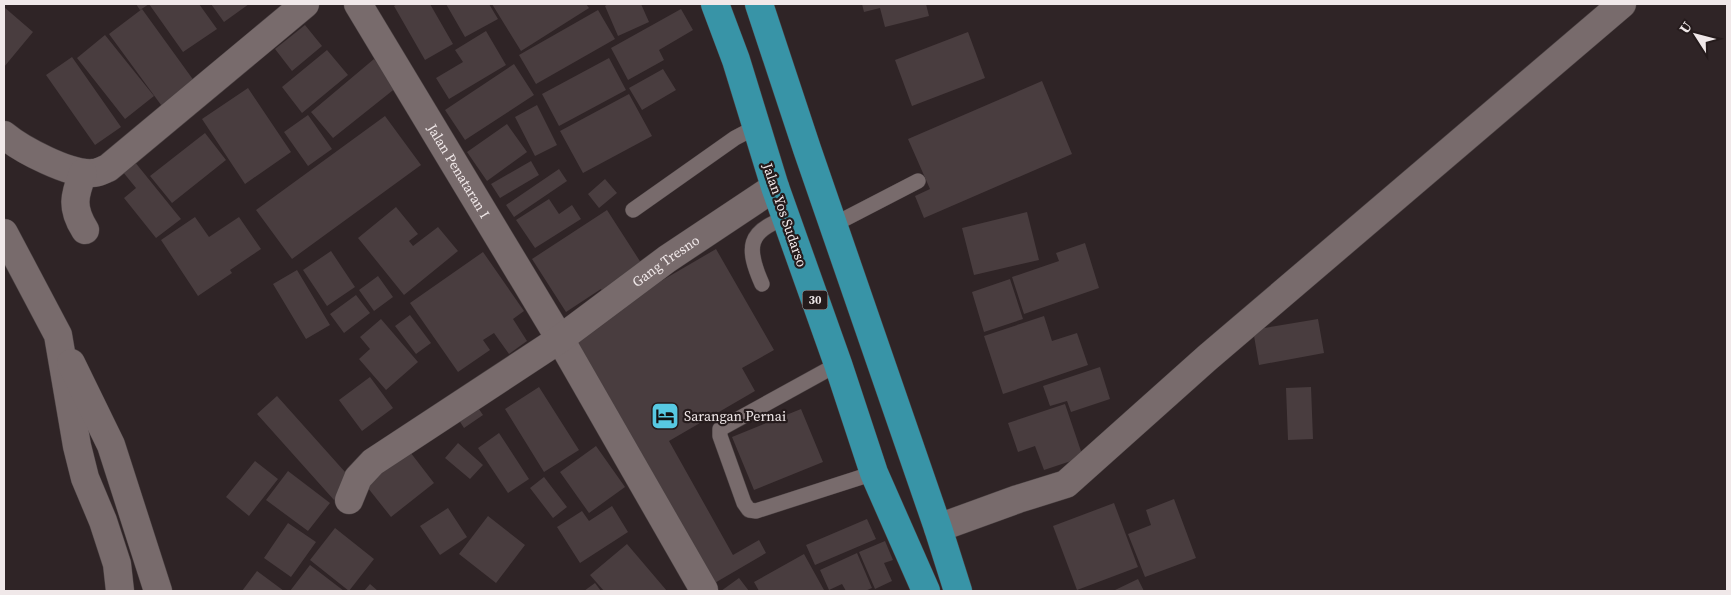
<svg xmlns="http://www.w3.org/2000/svg" width="1731" height="595" font-family="'Source Serif 4',serif">
  <style>
    .building { fill: #493d3f }
    .lines { fill: none; stroke-linecap: round; stroke-linejoin: round }
    .service-casing { stroke: #4b4243; stroke-width: 16 }
    .minor-casing { stroke: #4b4243; stroke-width: 29 }
    .trunk-casing { stroke: #4b4243; stroke-width: 29 }
    .service { stroke: #786b6c; stroke-width: 15 }
    .minor { stroke: #786b6c; stroke-width: 28 }
    .trunk { stroke: #3894a7; stroke-width: 28 }
    .labels { text-anchor: middle; stroke-width: 4.5; stroke-linejoin: round; paint-order: stroke }
    .shield { fill: #251b1c; stroke: #b3aaac; stroke-width: 1 }
    .shield-label { font-size: 12px; font-weight: bold; fill: #f0e8e9 }
    .street-label { font-size: 14px; fill: #f0e8e9; stroke: #251b1c }
    .poi-label { font-size: 14px; fill: #f0e8e9; stroke: #251b1c; text-anchor: start }
  </style>
  <rect width="100%" height="100%" fill="#2f2426"/>
  <!-- building -->
  <path class="building" d="M 136,4 L 199,4 L 217,29 L 183,52 L 149,4 L 140,10 Z
    M 211,4 L 249,4 L 224,22 Z
    M 397,4 L 430,4 L 453,44 L 425,60 L 394,6 Z
    M 446,4 L 489,4 L 498,19 L 465,37 Z
    M 492,4 L 586,4 L 589,8 L 521,51 Z
    M 608,4 L 641,4 L 649,22 L 618,36 L 605,6 Z
    M 862,4 L 926,4 L 929,16 L 885,27 L 880,8 L 864,12 Z
    M 4,7 L 33,32 L 4,67 Z
    M 142,9 L 197,85 L 164,109 L 109,34 Z
    M 681,9 L 693,30 L 659,50 L 664,60 L 628,80 L 611,48 Z
    M 598,10 L 615,39 L 536,84 L 519,55 Z
    M 305,25 L 322,46 L 292,71 L 275,49 Z
    M 486,31 L 506,65 L 449,99 L 436,78 L 463,62 L 455,50 Z
    M 968,32 L 985,78 L 912,106 L 895,60 Z
    M 105,35 L 154,96 L 125,119 L 77,58 Z
    M 327,50 L 348,75 L 302,113 L 282,87 Z
    M 72,57 L 121,127 L 95,145 L 46,75 Z
    M 609,58 L 626,90 L 559,126 L 542,94 Z
    M 374,59 L 397,87 L 333,138 L 311,112 Z
    M 514,64 L 534,95 L 465,140 L 445,110 Z
    M 663,69 L 676,90 L 642,110 L 629,88 Z
    M 1042,81 L 1072,154 L 924,218 L 915,196 L 930,189 L 908,139 Z
    M 248,88 L 291,152 L 245,184 L 202,119 Z
    M 629,94 L 652,136 L 583,173 L 560,131 Z
    M 537,105 L 557,145 L 535,156 L 515,117 Z
    M 308,115 L 332,149 L 308,166 L 284,132 Z
    M 385,116 L 421,165 L 292,259 L 256,210 Z
    M 507,124 L 527,152 L 487,181 L 467,152 Z
    M 205,133 L 226,160 L 172,203 L 150,176 Z
    M 130,156 L 181,219 L 156,238 L 124,198 L 136,188 L 118,166 Z
    M 531,161 L 539,175 L 500,198 L 491,184 Z
    M 559,169 L 567,181 L 514,217 L 506,205 Z
    M 605,179 L 617,193 L 599,208 L 588,194 Z
    M 549,199 L 559,214 L 572,205 L 581,219 L 535,248 L 516,220 Z
    M 396,207 L 418,234 L 409,241 L 413,246 L 438,227 L 458,251 L 404,295 L 358,238 Z
    M 607,210 L 645,269 L 605,295 L 601,289 L 566,312 L 532,259 Z
    M 1027,212 L 1039,260 L 974,275 L 962,228 Z
    M 195,217 L 209,237 L 239,217 L 261,249 L 230,270 L 232,273 L 198,296 L 161,240 Z
    M 1085,243 L 1099,288 L 1024,314 L 1012,277 L 1059,261 L 1056,253 Z
    M 716,249 L 774,350 L 742,368 L 755,391 L 669,441 L 733,555 L 759,540 L 766,553 L 713,584 L 570,334 Z
    M 331,251 L 355,287 L 327,306 L 303,270 Z
    M 483,252 L 524,311 L 513,319 L 527,341 L 509,354 L 494,333 L 483,340 L 490,350 L 458,372 L 410,303 Z
    M 297,270 L 330,325 L 306,339 L 273,284 Z
    M 378,276 L 393,297 L 374,311 L 359,290 Z
    M 1010,279 L 1023,319 L 984,332 L 972,292 Z
    M 356,295 L 370,313 L 344,333 L 330,314 Z
    M 410,315 L 431,343 L 416,354 L 395,326 Z
    M 1044,316 L 1052,341 L 1077,333 L 1088,365 L 1003,394 L 984,336 Z
    M 381,319 L 418,362 L 386,390 L 359,359 L 370,349 L 360,337 Z
    M 1318,319 L 1324,353 L 1259,365 L 1253,330 Z
    M 1100,367 L 1110,399 L 1071,412 L 1067,401 L 1050,406 L 1043,386 Z
    M 370,377 L 393,408 L 362,431 L 339,400 Z
    M 539,387 L 579,450 L 544,472 L 505,409 Z
    M 1311,387 L 1313,439 L 1288,440 L 1286,388 Z
    M 277,396 L 354,482 L 334,500 L 257,414 Z
    M 474,402 L 483,415 L 464,428 L 455,414 Z
    M 1065,404 L 1083,457 L 1044,470 L 1035,446 L 1018,452 L 1008,423 Z
    M 801,409 L 823,462 L 754,490 L 732,437 Z
    M 499,433 L 529,479 L 508,493 L 478,448 Z
    M 458,443 L 483,465 L 470,479 L 445,458 Z
    M 596,446 L 625,487 L 589,513 L 560,472 Z
    M 407,448 L 434,483 L 391,517 L 364,483 Z
    M 255,461 L 278,479 L 249,516 L 226,497 Z
    M 288,471 L 330,503 L 308,531 L 266,500 Z
    M 544,477 L 567,507 L 553,518 L 530,488 Z
    M 1174,499 L 1196,558 L 1145,577 L 1128,534 L 1151,525 L 1146,510 Z
    M 1114,503 L 1138,567 L 1077,590 L 1053,526 Z
    M 612,506 L 628,532 L 580,563 L 557,527 L 582,511 L 589,521 Z
    M 448,508 L 467,537 L 440,555 L 420,526 Z
    M 488,516 L 525,545 L 496,583 L 459,554 Z
    M 867,519 L 876,539 L 815,565 L 806,545 Z
    M 288,523 L 316,542 L 291,577 L 264,558 Z
    M 335,528 L 374,559 L 349,591 L 310,560 Z
    M 885,541 L 893,560 L 884,563 L 892,581 L 875,589 L 859,552 Z
    M 627,544 L 667,591 L 604,591 L 590,575 Z
    M 857,553 L 872,588 L 865,591 L 846,591 L 842,584 L 829,590 L 820,570 Z
    M 804,554 L 824,590 L 759,591 L 754,582 Z
    M 310,565 L 344,591 L 290,591 Z
    M 257,571 L 284,591 L 242,591 Z
    M 739,578 L 749,591 L 721,591 Z
    M 1138,579 L 1144,591 L 1113,591 Z
    M 595,583 L 601,591 L 584,591 Z
    M 370,584 L 378,591 L 364,591 Z"/>
  <g class="lines">
    <defs>
      <path id="service" d="M 633,210 L 735,138 L 756,127
        M 833,225 L 918,181
        M 762,284 C 746,248 747,231 786,218
        M 838,364 L 720,429 L 720,436 L 744,503 L 749,510 L 756,511 L 874,473"/>
      <g id="minor">
        <path id="s1" d="M 358,4 L 560,339 L 704,590"/>
        <path d="M 4,135 C 22,150 70,175 93,173 C 98,173 103,170 108,168 L 305,4"/>
        <path d="M 83,173 C 74,196 71,208 85,230"/>
        <path d="M 4,233 L 58,335 L 77,446 L 85,478 L 103,521 L 117,564 L 120,591"/>
        <path d="M 71,363 L 111,445 L 158,591"/>
        <path id="s2" d="M 349,500 L 358,478 L 373,462 L 560,339 L 667,259 L 775,187"/>
        <path d="M 938,528 L 1018,499 L 1066,484 L 1207,358 L 1622,4"/>
      </g>
      <path id="trunk" d="M 715,4 L 736,60 L 775,187 L 838,364 L 874,473 L 926,591
        M 759,4 L 807,149 L 938,528 L 958,591"/>
    </defs>
    <!-- service casing -->
    <use href="#service" class="service-casing"/>
    <!-- minor casing -->
    <use href="#minor" class="minor-casing"/>
    <!-- trunk casing -->
    <use href="#trunk" class="trunk-casing"/>
    <!-- service -->
    <use href="#service" class="service"/>
    <!-- minor -->
    <use href="#minor" class="minor"/>
    <!-- trunk -->
    <use href="#trunk" class="trunk"/>
  </g>
  <!-- icons -->
  <defs>
    <symbol id="hotel-square" viewBox="-11 -11 22 22"><rect x="-9" y="-9" width="18" height="18" rx="4" fill="#57c9e2" stroke="#251b1c"/><path d="M-6-4.5h1.5V1H6V5H4.5V3h-9V5H-6ZM-4 0a1.8 1.8 0 1 1 3.6 0ZM.5 0V-2.5h3Q6-2.5 6 0Z" fill="#111"/></symbol>
  </defs>
  <g fill-rule="evenodd">
    <use href="#hotel-square" x="649" y="400" width="32" height="32"/>
  </g>
  <g class="labels">
    <!-- shield labels -->
    <rect class="shield" x="802.5" y="290.5" width="25" height="19" rx="4"/>
    <g class="shield-label">
      <text x="815" y="304">30</text>
    </g>
    <!-- street labels -->
    <g class="street-label">
      <text dy="5" stroke="none"><textPath href="#s1" startOffset="195">Jalan Penataran I</textPath></text>
      <text transform="translate(785 215) rotate(71)" y="5">Jalan Yos Sudarso</text>
      <text dy="5" stroke="none"><textPath href="#s2" startOffset="401">Gang Tresno</textPath></text>
    </g>
    <!-- poi labels -->
    <g class="poi-label">
      <text x="684" y="421">Sarangan Pernai</text>
    </g>
  </g>
  <!-- border -->
  <rect width="1731" height="595" fill="none" stroke="#f0e8e9" stroke-width="10"/>
  <!-- north arrow -->
  <g transform="translate(1696 35) rotate(306)" stroke="#251b1c" stroke-width="4" paint-order="stroke">
  <path d="M0-4L9 19L0 12L-9 19Z" fill="#f0e8e9"/>
  <text y="-8" font-size="14" font-weight="bold" text-anchor="middle" fill="#f0e8e9">U</text>
  </g>
</svg>
